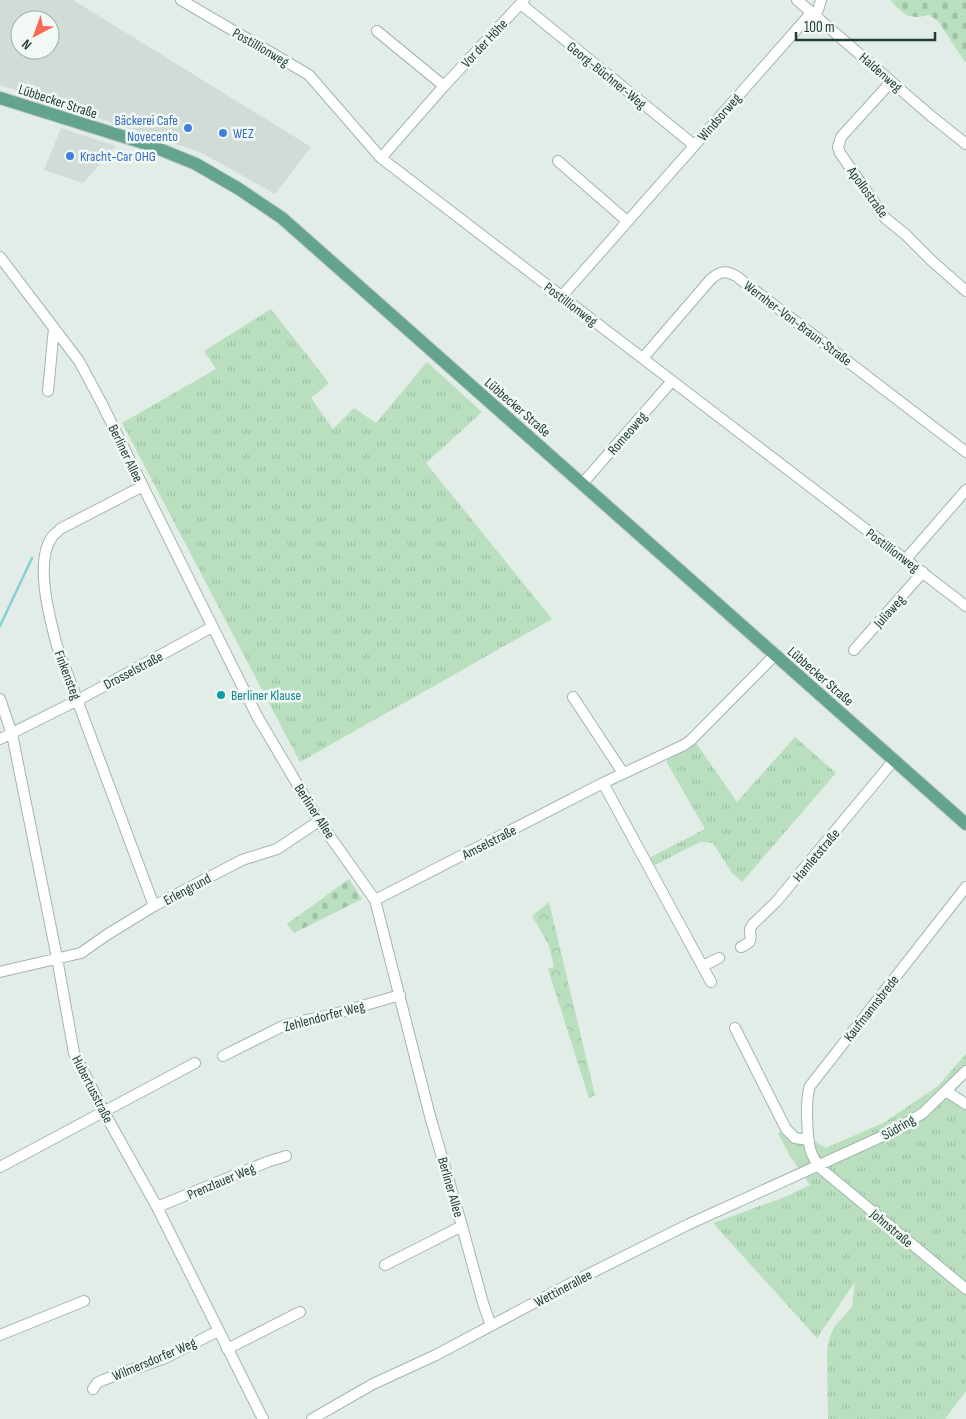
<svg xmlns="http://www.w3.org/2000/svg" width="966" height="1419" font-family="'Sofia Sans Condensed',sans-serif">
  <style>
    .built { fill: #d0dcd5; fill-rule: evenodd }
    .grass { fill: url(#grass-tufts) }
    .forest { fill: url(#forest-crowns) }
    .cemetery { fill: url(#cemetery-stones) }
    .lines { fill: none; stroke-linecap: round; stroke-linejoin: round }
    .stream { stroke: #87d1d4; stroke-width: 2.5 }
    .minor-casing { stroke: #a4b5ad; stroke-width: 12 }
    .major-casing { stroke: #c1c9c6; stroke-width: 14 }
    .minor { stroke: #fff; stroke-width: 10 }
    .major { stroke: #64a48d; stroke-width: 12 }
    .shop-dot { fill: #3f7fe0; stroke: #f2f9f5; stroke-width: 2 }
    .culture-dot { fill: #0f9aa8; stroke: #f2f9f5; stroke-width: 2 }
    .labels { text-anchor: middle; stroke-width: 5; stroke-linejoin: round; paint-order: stroke }
    .street-label { font-size: 14px; fill: #213e33; stroke: #f2f9f5 }
    .shop-label { font-size: 14px; fill: #366cbe; stroke: #f2f9f5; text-anchor: start }
    .culture-label { font-size: 14px; fill: #0d838f; stroke: #f2f9f5; text-anchor: start }
  </style>
  <defs>
    <pattern id="grass-tufts" width="24" height="20" patternUnits="userSpaceOnUse" patternTransform="scale(1.25)"><rect width="24" height="20" fill="#b9dfbf"/><path d="M3 7l-1-3M5 7V3M7 7l1-3M15 17l-1-3M17 17v-4M19 17l1-3" fill="none" stroke="#9fc0a5"/></pattern>
    <pattern id="forest-crowns" width="20" height="18" patternUnits="userSpaceOnUse" patternTransform="scale(1.25)"><rect width="20" height="18" fill="#b9dfbf"/><path d="M2 6a3 3 0 1 1 6 0M12 15a3 3 0 1 1 6 0" fill="none" stroke="#9fc0a5"/></pattern>
    <pattern id="cemetery-stones" width="16" height="16" patternUnits="userSpaceOnUse" patternTransform="scale(1.25)"><rect width="16" height="16" fill="#b9dfbf"/><path d="M2 7V4a2 2 0 0 1 4 0v3zM10 15v-3a2 2 0 0 1 4 0v3z" fill="#9fc0a5"/></pattern>
  </defs>
  <rect width="100%" height="100%" fill="#e1ede6"/>
  <!-- built -->
  <path class="built" d="M 0,0 L 73,0 L 311,147 L 275,194 L 200,152 L 0,85 ZM 20,20 L 50,20 L 50,50 L 20,50 Z
    M 61,128 L 116,146 L 83,183 L 44,170 Z"/>
  <!-- grass -->
  <path class="grass" d="M 271,309 L 329,383 L 311,398 L 333,429 L 354,408 L 376,423 L 427,362 L 482,412 L 426,463 L 552,619 L 300,762 L 122,423 L 216,369 L 204,351 Z
    M 795,737 L 836,773 L 742,882 L 732,873 L 713,843 L 700,842 L 653,866 L 649,858 L 705,829 L 666,761 L 696,743 L 737,802 Z
    M 966,1054 L 966,1079 L 949,1098 L 966,1110 L 966,1391 L 945,1419 L 828,1419 L 827,1351 L 830,1336 L 835,1326 L 852,1307 L 855,1282 L 817,1338 L 713,1223 L 785,1197 L 810,1185 L 790,1156 L 778,1133 L 788,1127 L 826,1148 L 885,1122 L 938,1086 Z"/>
  <!-- forest -->
  <path class="forest" d="M 549,902 L 595,1095 L 589,1098 L 548,969 L 554,967 L 549,945 L 532,916 Z"/>
  <!-- cemetery -->
  <path class="cemetery" d="M 890,0 L 966,0 L 966,61 L 965,62 L 938,21 L 929,15 C 907,20 905,15 890,0 Z
    M 349,879 L 362,899 L 294,933 L 287,924 Z"/>
  <g class="lines">
    <!-- stream -->
    <path class="stream" d="M 0,626 L 32,558"/>
    <defs>
      <path id="minor" d="M 181,0 L 309,75 L 381,158 L 966,606
        M 797,0 L 931,116 L 966,144
        M 521,4 L 694,145
        M 815,15 L 818,10 L 821,0
        M 377,31 L 444,86
        M 891,82 L 841,137 L 838,147 L 840,153 L 885,218 L 906,235 L 932,261 L 966,291
        M 381,158 L 444,86 L 524,0
        M 558,161 L 627,221
        M 0,257 L 79,361 L 101,402 L 257,716 L 319,821 L 375,900 L 430,1116 L 462,1226 L 483,1303 L 491,1326
        M 561,297 L 812,12
        M 643,358 L 710,280 C 720,271 725,270 736,276 L 966,452
        M 48,391 L 54,328
        M 582,484 L 672,381
        M 143,486 L 60,529 C 58,532 54,534 52,537 C 34,562 50,619 57,646 L 154,906
        M 906,559 L 966,490
        M 854,650 L 923,572
        M 573,697 L 623,773
        M 0,699 L 12,734 L 57,958 L 74,1053 L 104,1112 L 157,1207 L 263,1419
        M 0,739 L 78,700 L 212,627
        M 603,783 L 711,982
        M 966,887 L 810,1086 C 805,1099 807,1140 811,1152 C 813,1157 816,1162 819,1167 L 966,1289
        M 375,900 L 603,783 L 684,745 L 691,740 L 775,655
        M 741,947 C 754,941 750,940 750,929 L 753,924 L 776,902 L 894,760
        M 703,966 L 719,958
        M 0,972 L 81,953 L 108,934 L 154,906 L 242,860 L 277,849 L 319,821
        M 735,1028 L 786,1129 L 795,1138 L 809,1140
        M 223,1056 L 285,1025 L 338,1013 L 400,995
        M 946,1091 L 966,1104
        M 0,1167 L 195,1063
        M 157,1207 L 267,1162 L 286,1156
        M 385,1265 L 462,1226
        M 0,1335 L 84,1301
        M 227,1349 L 300,1312
        M 93,1389 L 97,1383 L 103,1380 L 165,1358 L 218,1331
        M 312,1419 L 373,1384 L 436,1355 L 577,1280 L 687,1225 L 894,1131 L 923,1113 L 966,1071"/>
      <path id="major" d="M 0,98 L 147,144 L 196,164 L 239,189 L 282,218 L 966,824"/>
    </defs>
    <!-- minor casing -->
    <use href="#minor" class="minor-casing"/>
    <!-- major casing -->
    <use href="#major" class="major-casing"/>
    <!-- minor -->
    <use href="#minor" class="minor"/>
    <!-- major -->
    <use href="#major" class="major"/>
  </g>
  <!-- markers -->
  <g class="shop-dot">
    <circle cx="188" cy="128" r="5"/>
    <circle cx="223" cy="133" r="5"/>
    <circle cx="70" cy="156" r="5"/>
  </g>
  <circle class="culture-dot" cx="221" cy="695" r="5"/>
  <g class="labels">
    <!-- street labels -->
    <g class="street-label">
      <text transform="translate(484 43) rotate(-47)" y="5">Vor der Höhe</text>
      <text transform="translate(261 47) rotate(30)" y="5">Postillionweg</text>
      <text transform="translate(881 72) rotate(41)" y="5">Haldenweg</text>
      <text transform="translate(607 75) rotate(39)" y="5">Georg-Büchner-Weg</text>
      <text transform="translate(58 101) rotate(18)" y="5">Lübbecker Straße</text>
      <text transform="translate(719 117) rotate(-49)" y="5">Windsorweg</text>
      <text transform="translate(868 192) rotate(54)" y="5">Apollostraße</text>
      <text transform="translate(571 304) rotate(37)" y="5">Postillionweg</text>
      <text transform="translate(798 323) rotate(37)" y="5">Wernher-Von-Braun-Straße</text>
      <text transform="translate(518 407) rotate(41)" y="5">Lübbecker Straße</text>
      <text transform="translate(627 433) rotate(-49)" y="5">Romeoweg</text>
      <text transform="translate(126 453) rotate(64)" y="5">Berliner Allee</text>
      <text transform="translate(893 550) rotate(37)" y="5">Postillionweg</text>
      <text transform="translate(889 611) rotate(-48)" y="5">Juliaweg</text>
      <text transform="translate(133 670) rotate(-28)" y="5">Drosselstraße</text>
      <text transform="translate(68 675) rotate(69)" y="5">Finkensteg</text>
      <text transform="translate(821 676) rotate(41)" y="5">Lübbecker Straße</text>
      <text transform="translate(315 811) rotate(57)" y="5">Berliner Allee</text>
      <text transform="translate(489 842) rotate(-27)" y="5">Amselstraße</text>
      <text transform="translate(816 855) rotate(-50)" y="5">Hamletstraße</text>
      <text transform="translate(187 889) rotate(-28)" y="5">Erlengrund</text>
      <text transform="translate(871 1008) rotate(-52)" y="5">Kaufmannsbrede</text>
      <text transform="translate(324 1016) rotate(-15)" y="5">Zehlendorfer Weg</text>
      <text transform="translate(93 1089) rotate(63)" y="5">Hubertusstraße</text>
      <text transform="translate(898 1127) rotate(-30)" y="5">Südring</text>
      <text transform="translate(221 1181) rotate(-23)" y="5">Prenzlauer Weg</text>
      <text transform="translate(451 1187) rotate(74)" y="5">Berliner Allee</text>
      <text transform="translate(892 1228) rotate(40)" y="5">Johnstraße</text>
      <text transform="translate(563 1288) rotate(-28)" y="5">Wettinerallee</text>
      <text transform="translate(154 1359) rotate(-23)" y="5">Wilmersdorfer Weg</text>
    </g>
    <!-- shop labels -->
    <g class="shop-label">
      <text x="178" y="125" text-anchor="end">Bäckerei Cafe<tspan x="178" dy="16">Novecento</tspan></text>
      <text x="233" y="138">WEZ</text>
      <text x="80" y="161">Kracht-Car OHG</text>
    </g>
    <!-- culture labels -->
    <g class="culture-label">
      <text x="231" y="700">Berliner Klause</text>
    </g>
  </g>
  <!-- north arrow -->
  <g transform="translate(35 35) rotate(221)"><circle r="24" fill="#f2f9f5" stroke="#9eaea7"/>
  <path d="M0-4L9 19L0 12L-9 19Z" fill="#f86a54"/>
  <text y="-8" font-size="14" font-weight="bold" text-anchor="middle" fill="#213e33">N</text>
  </g>
  <!-- scale -->
  <path d="M796 32v8h139v-8" fill="none" stroke="#213e33" stroke-width="2.5"/>
  <text x="804" y="32" font-size="15" fill="#213e33" stroke="#f2f9f5" stroke-width="4" paint-order="stroke">100 m</text>
</svg>
